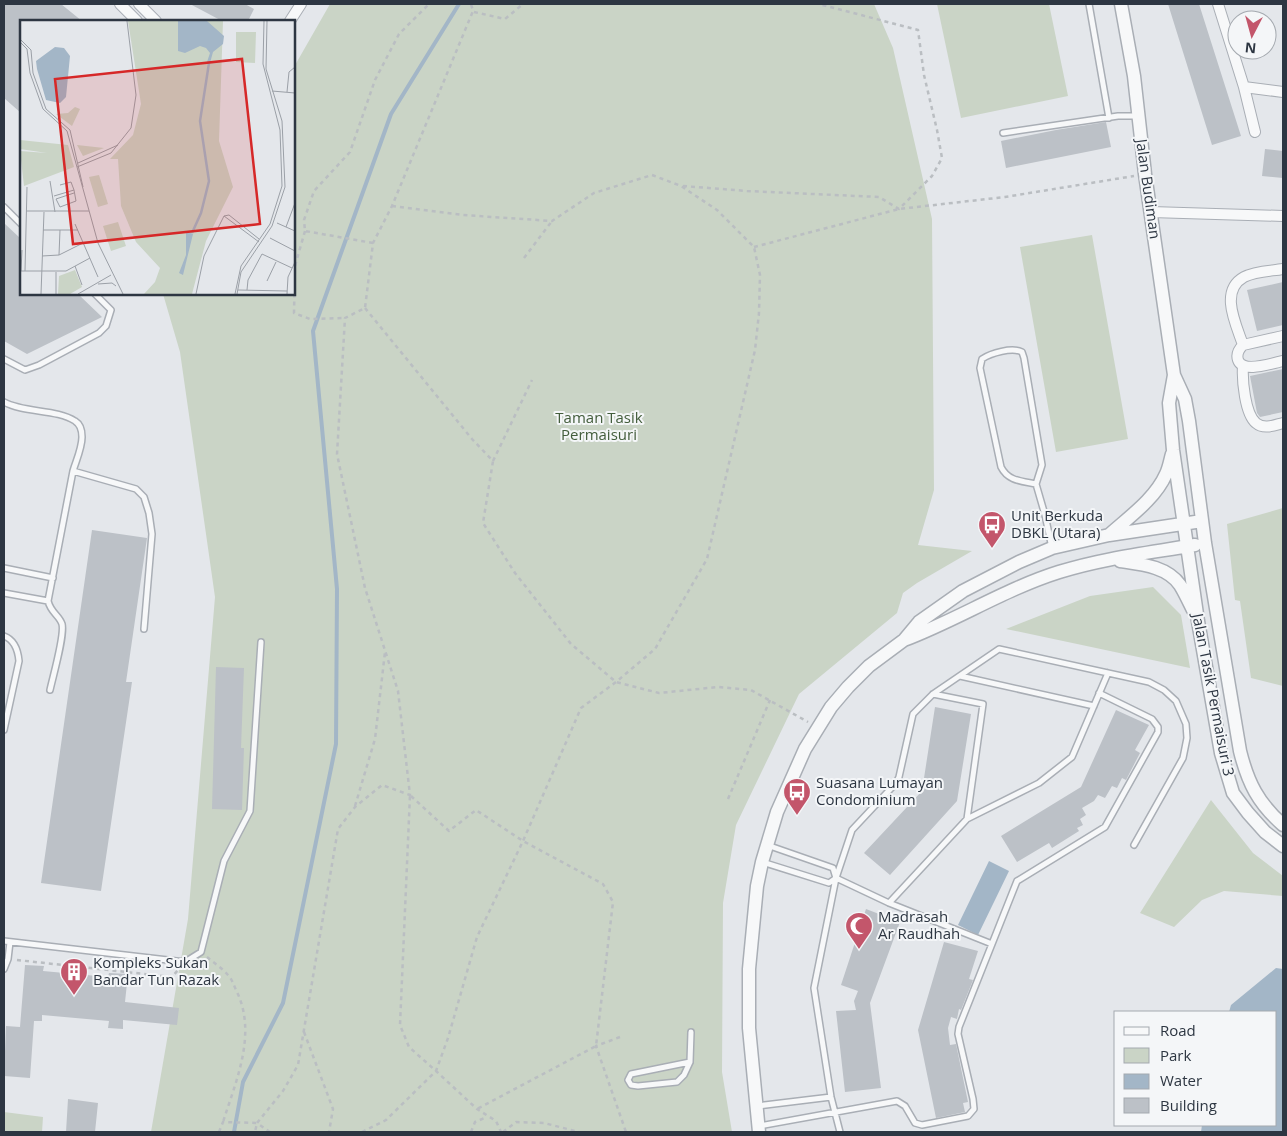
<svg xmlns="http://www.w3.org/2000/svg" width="1287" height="1136" font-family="'Open Sans',sans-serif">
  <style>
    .green { fill: #cad4c6 }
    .water { fill: #a3b6c7 }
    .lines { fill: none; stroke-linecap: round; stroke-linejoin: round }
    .stream { stroke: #a3b6c7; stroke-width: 4 }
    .building { fill: #bcc1c7 }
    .service-casing { stroke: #a9aeb5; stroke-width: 8 }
    .minor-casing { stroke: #a9aeb5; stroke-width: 12 }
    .tertiary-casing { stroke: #a9aeb5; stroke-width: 15 }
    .path { stroke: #babec2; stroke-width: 2.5; stroke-dasharray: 4 4; stroke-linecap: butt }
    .service { stroke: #f7f8f9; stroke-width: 5 }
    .minor { stroke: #f7f8f9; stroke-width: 10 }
    .tertiary { stroke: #f7f8f9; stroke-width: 12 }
    .labels { text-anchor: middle; stroke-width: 4; stroke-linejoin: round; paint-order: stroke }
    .street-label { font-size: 15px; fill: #2d3642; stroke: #f4f6f8 }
    .park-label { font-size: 15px; fill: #435d3c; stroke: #f4f6f8 }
    .poi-label { font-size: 15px; fill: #2d3642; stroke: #f4f6f8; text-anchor: start }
    .inset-river { fill: none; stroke: #a3b6c7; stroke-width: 2.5 }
    .inset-road { fill: none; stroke: #9ba0a7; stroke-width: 1 }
    .view { fill: #d62828; fill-opacity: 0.15; stroke: #d62828; stroke-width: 2.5 }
    .inset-edge { fill: none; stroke: #2d3642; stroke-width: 2.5 }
  </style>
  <rect width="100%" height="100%" fill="#e4e7eb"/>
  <!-- green -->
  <path class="green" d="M 330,4 L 874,4 L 893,48 L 932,219 L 934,490 L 918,545 L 972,551 L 917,583 L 903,593 L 897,613 L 799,694 L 736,825 L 723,903 L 722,1072 L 732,1132 L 151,1132 L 188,919 L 215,597 L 180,352 L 163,294 L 294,294 L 294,67 Z
    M 937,4 L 1049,4 L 1068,96 L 961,118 Z
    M 1092,235 L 1128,439 L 1056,452 L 1020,247 Z
    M 1283,508 L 1283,686 L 1251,678 L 1240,601 L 1235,600 L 1227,524 Z
    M 1153,587 L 1181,615 L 1190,668 L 1006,629 L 1090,596 Z
    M 1211,800 L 1253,853 L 1283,876 L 1283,896 L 1224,891 L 1202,900 L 1174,927 L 1140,913 Z
    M 4,1112 L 43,1117 L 42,1132 L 4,1132 Z"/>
  <!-- water -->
  <path class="water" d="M 989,861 L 1009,871 L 978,935 L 958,925 Z
    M 1276,968 L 1283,969 L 1283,1132 L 1201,1132 L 1202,1125 L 1276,1125 L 1276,1012 L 1229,1012 L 1231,1005 Z"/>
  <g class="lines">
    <!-- stream -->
    <path class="stream" d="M 234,1132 L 243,1082 L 283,1003 L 336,744 L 337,589 L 313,331 L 391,114 L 459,4"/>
  </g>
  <!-- building -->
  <path class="building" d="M 4,4 L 61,4 L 82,21 L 21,21 L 21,113 L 4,98 Z
    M 190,4 L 245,4 L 254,9 L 248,21 L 222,21 Z
    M 1168,4 L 1199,4 L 1241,136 L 1212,145 Z
    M 1106,122 L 1111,147 L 1006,168 L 1001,141 L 1056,130 Z
    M 1265,149 L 1283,151 L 1283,178 L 1262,176 Z
    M 4,223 L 21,239 L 21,294 L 78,294 L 102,317 L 27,354 L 4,341 Z
    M 1283,282 L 1283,325 L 1257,331 L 1247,290 Z
    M 1283,369 L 1283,412 L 1260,417 L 1257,413 L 1250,376 Z
    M 92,530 L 147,538 L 126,682 L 132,682 L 101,891 L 41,883 Z
    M 216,667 L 244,668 L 241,748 L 244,748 L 242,810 L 212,809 Z
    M 935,707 L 971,714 L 957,801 L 890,875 L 864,853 L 922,791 Z
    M 1116,710 L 1149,725 L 1135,750 L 1140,753 L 1126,780 L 1122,778 L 1117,788 L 1112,786 L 1105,798 L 1098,795 L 1094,801 L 1082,808 L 1086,815 L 1080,819 L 1083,825 L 1077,828 L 1079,831 L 1052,848 L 1049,843 L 1017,862 L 1001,836 L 1081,787 Z
    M 866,909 L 900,922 L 870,1003 L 881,1088 L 845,1092 L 836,1011 L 856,1010 L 854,1001 L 858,991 L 841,985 Z
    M 944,942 L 978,951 L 969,979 L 973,980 L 961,1010 L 959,1009 L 957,1019 L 951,1017 L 948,1028 L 950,1045 L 956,1044 L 968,1102 L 963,1103 L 965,1112 L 936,1118 L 918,1030 Z
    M 25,965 L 44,966 L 43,971 L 108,977 L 109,973 L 128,974 L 125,1002 L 179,1008 L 177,1025 L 123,1020 L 123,1029 L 108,1028 L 109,1021 L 42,1015 L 42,1021 L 34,1021 L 30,1078 L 4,1076 L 6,1026 L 20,1027 Z
    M 68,1099 L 98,1103 L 95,1132 L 66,1132 Z"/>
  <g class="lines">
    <defs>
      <path id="service" d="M 1089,4 L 1109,118
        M 1003,133 L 1118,116 L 1138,116
        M 4,207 L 21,224
        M 4,359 L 25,370 L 39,365 L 99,333 L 106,326 L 111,310 L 95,294
        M 4,402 C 24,413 57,409 75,421 C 80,424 82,431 82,437 C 82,448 76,461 73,471 L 136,489 L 144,497 L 149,513 L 152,534 L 144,629
        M 1036,484 C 1021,481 1008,481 1001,467 L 980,368 L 982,359 C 991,353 1012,347 1022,352 L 1024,358 L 1042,465 L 1036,484 L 1045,515 L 1052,548
        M 4,568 L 53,578
        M 4,593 L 48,601 L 73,471
        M 48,601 C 51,613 59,615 62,624 C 65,635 53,676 50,690
        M 4,636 C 15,640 18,650 19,661 L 4,730
        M 960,676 L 1094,706
        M 967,819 L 1039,783 L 1072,757 L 1108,673
        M 767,845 L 833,868 L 836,878 L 889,903 L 992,944
        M 762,862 L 829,883 L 836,878
        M 889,903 L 967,819 L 983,704 L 933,694
        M 4,941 L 185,962 L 201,952 L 224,861 L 250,811 L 261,642
        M 4,969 L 8,959 L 10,942
        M 690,1062 L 631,1074 L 628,1080 L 631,1085 L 638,1086 L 677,1082 L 684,1075 L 690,1062 L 691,1032
        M 757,1106 L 831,1097
        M 759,1126 L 897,1101 L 905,1106 L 915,1123 L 922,1125 L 968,1116 L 974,1109 L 973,1099 L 958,1034 L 959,1027 L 1017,881 L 1105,827 L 1158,732 L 1158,727 L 1152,719 L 1099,693
        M 840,1132 L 831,1097 L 814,988 L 836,878 L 852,830 L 896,783 L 899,777 L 913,714 L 933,694 L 999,649 L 1149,682 L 1164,690 L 1176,701 L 1186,724 L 1187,738 L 1183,758 L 1134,845"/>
      <path id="minor" d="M 120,4 L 137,21
        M 139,4 L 156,21
        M 1218,4 L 1244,87 L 1255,132
        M 290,21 L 301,4
        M 1244,87 L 1283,92
        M 1151,212 L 1283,216
        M 1283,336 L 1243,345 C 1239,349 1236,354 1238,360 C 1243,374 1272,363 1283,361
        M 1243,345 C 1236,324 1219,291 1244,277 C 1255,271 1271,271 1283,269
        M 1243,366 C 1242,380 1245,414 1256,423 C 1264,430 1275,425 1283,423"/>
      <path id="tertiary" d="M 1121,4 L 1134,76 L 1145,174 L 1174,375 L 1185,399 L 1189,421 L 1205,543 L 1240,751 C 1248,783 1258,803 1283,825
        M 1174,375 L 1169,403 L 1173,450 L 1198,621 L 1221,753 L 1233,793 L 1248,813 L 1265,832 L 1283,846
        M 1109,535 C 1129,517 1155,499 1166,474 C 1169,468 1170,461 1172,454
        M 1120,561 C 1140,564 1167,566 1180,585 C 1185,593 1189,602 1193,610
        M 904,640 C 957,620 1005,589 1059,572 C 1104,558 1149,553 1195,545
        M 759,1132 L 749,1028 L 749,969 L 757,886 L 762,862 L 777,812 L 805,749 L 831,707 L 848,687 L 869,666 L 904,640 L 919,622 L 963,591 L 1019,562 L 1052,548 L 1109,535 L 1202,521"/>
    </defs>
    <!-- service casing -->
    <use href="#service" class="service-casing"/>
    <!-- minor casing -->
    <use href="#minor" class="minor-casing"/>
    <!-- tertiary casing -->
    <use href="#tertiary" class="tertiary-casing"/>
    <!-- path -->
    <path class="path" d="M 474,12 L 505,19 L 523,4
      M 683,186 L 747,191 L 879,197 L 899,209 L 932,176 L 942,158 L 937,130 L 924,75 L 918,30 L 819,4
      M 392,206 L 463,215 L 552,221 L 594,193 L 652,175 L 681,186 L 717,210 L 754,247 L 760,275 L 759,313 L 755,350 L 707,559 L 655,649 L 616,682 L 581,708 L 523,841 L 477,937 L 448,1038 L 436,1071 L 409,1047 L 400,1025 L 410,795
      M 305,231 L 295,266 L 294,313 L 310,319 L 345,318
      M 373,243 L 305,231 L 304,220 L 314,191 L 350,152 L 375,80 L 399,34 L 429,4
      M 754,247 L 899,209 L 1005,197 L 1134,176
      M 524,258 L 552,221
      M 365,308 L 472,439 L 493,461 L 483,523 L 515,573 L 571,644 L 616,682 L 659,693 L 718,687 L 751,690 L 808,722
      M 493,461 L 532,380
      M 411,796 L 449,831 L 476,810 L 523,841 L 603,884 L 613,902 L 596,1046 L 477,1109
      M 728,799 L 770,700
      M 355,806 L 375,739 L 385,652
      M 207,957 C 214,963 222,968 228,975 C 232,979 234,986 237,992 C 257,1034 236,1081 223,1122
      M 17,960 L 172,977 L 178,970
      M 304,1032 L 333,1109 L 329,1132
      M 620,1037 L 596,1046 L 626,1132
      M 219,1132 L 223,1122 L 257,1123 L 255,1132
      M 270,1132 L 257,1123 L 283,1091 L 298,1065 L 338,829 L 355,807 L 382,785 L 410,795 L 398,691 L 365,588 L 337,454 L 345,318 L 365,308 L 373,243 L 392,206 L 473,11 L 471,4
      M 362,1132 L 386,1120 L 436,1071 L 477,1109 L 496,1121 L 501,1132
      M 471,1132 L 475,1122 L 487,1117
      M 503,1132 L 516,1122 L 544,1123 L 579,1132"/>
    <!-- service -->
    <use href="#service" class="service"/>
    <!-- minor -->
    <use href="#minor" class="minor"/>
    <!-- tertiary -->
    <use href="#tertiary" class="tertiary"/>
  </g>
  <!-- icons -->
  <defs>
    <symbol id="bus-pin" viewBox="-11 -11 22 30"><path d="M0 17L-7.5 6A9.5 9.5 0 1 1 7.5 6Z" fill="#c3566b" stroke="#f4f6f8"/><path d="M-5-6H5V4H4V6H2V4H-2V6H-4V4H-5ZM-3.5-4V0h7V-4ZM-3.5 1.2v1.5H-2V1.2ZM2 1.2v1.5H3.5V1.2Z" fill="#fff"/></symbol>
    <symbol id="mosque-pin" viewBox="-11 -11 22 30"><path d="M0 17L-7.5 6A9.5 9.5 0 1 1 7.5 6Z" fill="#c3566b" stroke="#f4f6f8"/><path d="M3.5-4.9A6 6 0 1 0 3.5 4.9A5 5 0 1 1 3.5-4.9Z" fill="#fff"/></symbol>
    <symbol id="building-pin" viewBox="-11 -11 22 30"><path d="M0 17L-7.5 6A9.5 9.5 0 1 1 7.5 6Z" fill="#c3566b" stroke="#f4f6f8"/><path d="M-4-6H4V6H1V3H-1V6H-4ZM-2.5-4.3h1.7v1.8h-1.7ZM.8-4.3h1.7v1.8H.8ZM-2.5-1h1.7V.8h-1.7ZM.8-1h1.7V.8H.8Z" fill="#fff"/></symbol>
  </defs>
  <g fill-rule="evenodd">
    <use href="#bus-pin" x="976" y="509" width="32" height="43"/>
    <use href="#bus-pin" x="781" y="776" width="32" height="43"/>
    <use href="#mosque-pin" x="843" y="910" width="32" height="43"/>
    <use href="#building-pin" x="58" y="956" width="32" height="43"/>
  </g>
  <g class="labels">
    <!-- street labels -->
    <g class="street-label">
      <text transform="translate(1148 189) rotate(82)" y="5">Jalan Budiman</text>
      <text transform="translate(1213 695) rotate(79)" y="5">Jalan Tasik Permaisuri 3</text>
    </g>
    <!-- park labels -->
    <g class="park-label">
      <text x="599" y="423">Taman Tasik<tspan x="599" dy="17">Permaisuri</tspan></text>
    </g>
    <!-- poi labels -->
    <g class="poi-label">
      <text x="1011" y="521">Unit Berkuda<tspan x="1011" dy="17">DBKL (Utara)</tspan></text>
      <text x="816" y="788">Suasana Lumayan<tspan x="816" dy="17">Condominium</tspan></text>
      <text x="878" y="922">Madrasah<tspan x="878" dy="17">Ar Raudhah</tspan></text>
      <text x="93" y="968">Kompleks Sukan<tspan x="93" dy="17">Bandar Tun Razak</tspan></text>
    </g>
  </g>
  <!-- overview -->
  <g transform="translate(20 20)">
    <rect width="275" height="275" fill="#e4e7eb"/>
    <path d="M 108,1 L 203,1 L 199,121 L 213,167 L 186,221 L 172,274 L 124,274 L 135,262 L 140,248 L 116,222 L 101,186 L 98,139 L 90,139 L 113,115 L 121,84 ZM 216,12 L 236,12 L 235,43 L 216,42 ZM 55,87 L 60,89 L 52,106 L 36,94 L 48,93 ZM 0,120 L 48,125 L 54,147 L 4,166 L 0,131 L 27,133 L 0,129 ZM 57,125 L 84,128 L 63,136 ZM 79,155 L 88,184 L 78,187 L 69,157 ZM 98,202 L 106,226 L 91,231 L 83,206 ZM 55,250 L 62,267 L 50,274 L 38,274 L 39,256 Z" fill="#cad4c6"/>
    <path d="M 158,1 L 187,1 L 204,16 L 203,24 L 193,32 L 190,43 L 187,42 L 190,33 L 186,28 L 180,26 L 165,33 L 158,31 ZM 35,27 L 44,28 L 50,36 L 46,77 L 40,83 L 26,80 L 17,49 L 16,41 ZM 166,211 L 173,214 L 163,255 L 159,253 L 166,235 Z" fill="#a3b6c7"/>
    <path class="inset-river" d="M 172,213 L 181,193 L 189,161 L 180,101 L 189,43"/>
    <path class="inset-road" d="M 0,19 L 11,30 L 13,53 L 26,89 L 50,110 L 63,167M 0,22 L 7,29 L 10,53 L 23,89 L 47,111 L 78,223 L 103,274M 252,71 L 275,73M 267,72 L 269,52 L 275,47M 58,143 L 98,125M 57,147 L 91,133 L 111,108 L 116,75 L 107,1M 30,161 L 35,192M 40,165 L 51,162 L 54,170M 34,176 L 54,170 L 56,181 L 40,187 L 36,179M 36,179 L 54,173M 6,191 L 69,191M 204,196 L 209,195 L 239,219M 204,196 L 239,222M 257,203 L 275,211M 55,204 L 78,257M 266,207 L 275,183M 23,210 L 58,210M 250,218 L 275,231M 39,235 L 40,210M 22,236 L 39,235 L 63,223M 55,246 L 62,265M 0,251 L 46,251 L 70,238M 1,251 L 2,230M 5,251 L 7,167M 247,261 L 256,242M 78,264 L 92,263 L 96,266M 218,270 L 267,271M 227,270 L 228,260 L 242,234 L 272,248M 21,274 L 24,192M 36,274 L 36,252M 58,274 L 91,255M 176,274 L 184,236 L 204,196M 215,274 L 221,246 L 250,204 L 262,166 L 260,110 L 243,44 L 244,1M 217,274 L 221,252 L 252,206 L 265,167 L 262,101 L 246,49 L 247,1M 267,274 L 268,257 L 275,242"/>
    <path class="view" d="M 222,39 L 240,204 L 53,224 L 35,59 Z"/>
    <rect width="275" height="275" class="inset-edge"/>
  </g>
  <!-- border -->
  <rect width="1287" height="1136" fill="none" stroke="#2d3642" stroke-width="10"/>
  <!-- legend -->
  <rect x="1114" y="1011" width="162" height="115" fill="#f4f6f8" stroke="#a4a9af"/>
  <rect x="1124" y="1027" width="25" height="8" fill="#f7f8f9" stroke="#a4a9af"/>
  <text x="1160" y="1036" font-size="15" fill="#2d3642">Road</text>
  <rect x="1124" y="1048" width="25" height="15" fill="#cad4c6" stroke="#a4a9af"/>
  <text x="1160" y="1061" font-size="15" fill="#2d3642">Park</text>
  <rect x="1124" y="1074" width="25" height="15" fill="#a3b6c7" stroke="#a4a9af"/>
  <text x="1160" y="1086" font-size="15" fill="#2d3642">Water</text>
  <rect x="1124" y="1098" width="25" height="15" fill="#bcc1c7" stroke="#a4a9af"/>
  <text x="1160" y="1111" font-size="15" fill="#2d3642">Building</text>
  <!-- north arrow -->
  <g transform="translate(1252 35) rotate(186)"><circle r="24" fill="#f4f6f8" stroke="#a4a9af"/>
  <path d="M0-4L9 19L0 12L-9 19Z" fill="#c3566b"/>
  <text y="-8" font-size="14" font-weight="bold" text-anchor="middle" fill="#2d3642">N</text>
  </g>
</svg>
